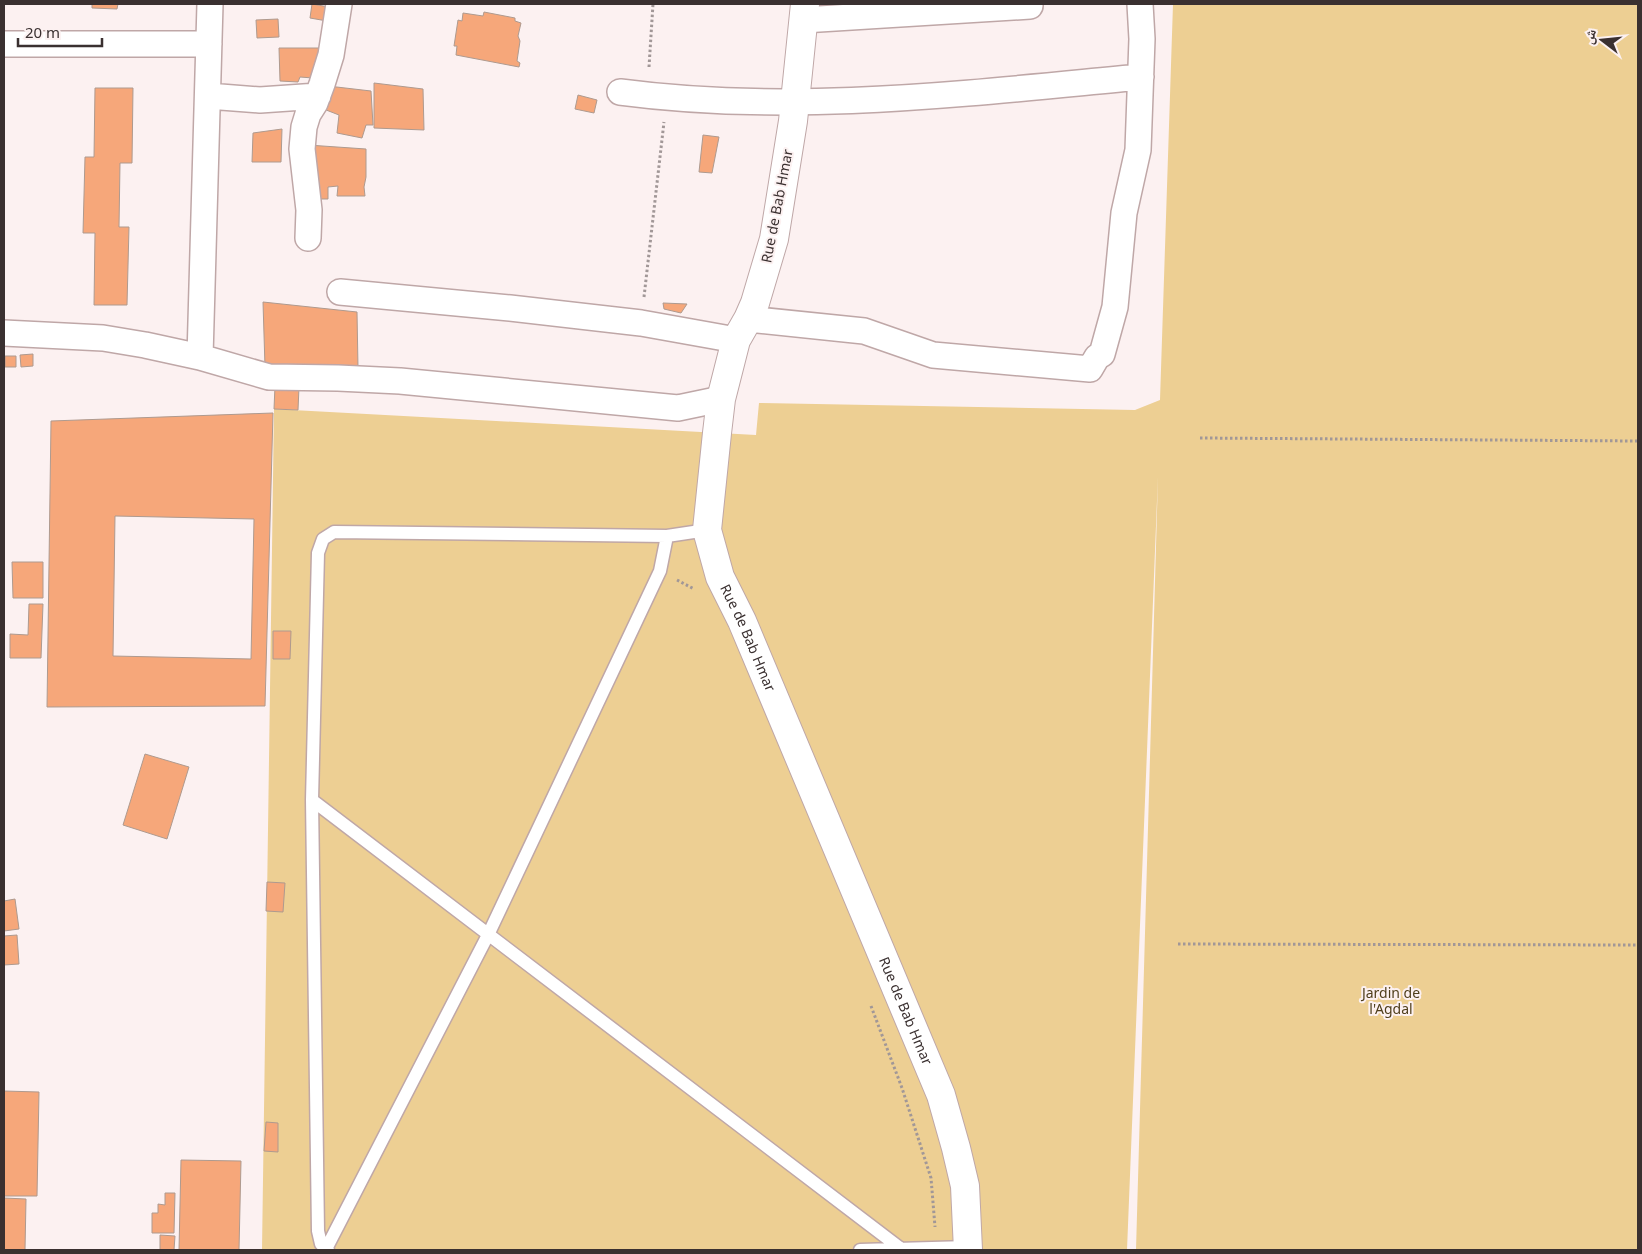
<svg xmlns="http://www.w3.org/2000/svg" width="1642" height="1254" font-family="'Noto Sans','Noto Naskh Arabic',sans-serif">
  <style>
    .green { fill: #edcf93 }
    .building { fill: #f6a77a; stroke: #ae9a8f; fill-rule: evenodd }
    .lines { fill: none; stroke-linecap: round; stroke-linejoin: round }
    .lane-casing { stroke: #bfa7a7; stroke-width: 15 }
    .street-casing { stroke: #bfa7a7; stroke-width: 28 }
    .secondary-casing { stroke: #bfa7a7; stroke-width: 30 }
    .path { stroke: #a19797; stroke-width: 3; stroke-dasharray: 2.5 2.5; stroke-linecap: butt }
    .lane { stroke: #fff; stroke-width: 12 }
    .street { stroke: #fff; stroke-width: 25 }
    .secondary { stroke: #fff; stroke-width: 28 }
    .labels { text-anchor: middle; stroke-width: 4; stroke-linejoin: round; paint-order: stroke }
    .street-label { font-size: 14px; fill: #3a3030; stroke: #fcf1f1 }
    .park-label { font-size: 14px; fill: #4f3e1b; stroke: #fcf1f1 }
  </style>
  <rect width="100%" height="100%" fill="#fcf1f1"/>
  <!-- green -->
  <path class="green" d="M 1173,4 L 1638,4 L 1638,1250 L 1136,1250 L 1158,476 L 1127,1250 L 262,1250 L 274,409 L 756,435 L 759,403 L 1135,410 L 1160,400 Z"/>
  <!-- building -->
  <path class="building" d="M 92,4 L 118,4 L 117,9 L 92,8 Z
    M 312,4 L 329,7 L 327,21 L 310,18 Z
    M 484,12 L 515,18 L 515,21 L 521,23 L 518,36 L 520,41 L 517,61 L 520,63 L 519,67 L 456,55 L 457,46 L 454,46 L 458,20 L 462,21 L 463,13 L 483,16 Z
    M 278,19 L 279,37 L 257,38 L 256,20 Z
    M 279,48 L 321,48 L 313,78 L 300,77 L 298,82 L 280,81 Z
    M 374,83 L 423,89 L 424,130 L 374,128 Z
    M 328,86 L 371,91 L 373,125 L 366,125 L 362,138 L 337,133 L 339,115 L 321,108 Z
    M 95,88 L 133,88 L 132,163 L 120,163 L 119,227 L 129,227 L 127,305 L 94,305 L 95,233 L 83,233 L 85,157 L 94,157 Z
    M 578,95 L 597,100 L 594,113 L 575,109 Z
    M 282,129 L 281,162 L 252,162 L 253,133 Z
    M 703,135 L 719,137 L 712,173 L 699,172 Z
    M 308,145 L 366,149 L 366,177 L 364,187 L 365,196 L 337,196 L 338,186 L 328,187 L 328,199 L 310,199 Z
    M 263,302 L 357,312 L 358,368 L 265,367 Z
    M 663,303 L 687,304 L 681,313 L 664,309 Z
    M 33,354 L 33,366 L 21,367 L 20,355 Z
    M 5,356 L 16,356 L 16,367 L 5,367 Z
    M 275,386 L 299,387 L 298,410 L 274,409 Z
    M 273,413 L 265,706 L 47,707 L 51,421 ZM 115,516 L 254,519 L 251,659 L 113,656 Z
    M 12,562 L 43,562 L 43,598 L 13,598 Z
    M 29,604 L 43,604 L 41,658 L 10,658 L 10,634 L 28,635 Z
    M 273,631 L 291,631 L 290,659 L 273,659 Z
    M 145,754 L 189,767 L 167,839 L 123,825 Z
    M 267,882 L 285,883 L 283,912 L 266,911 Z
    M 15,899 L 19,929 L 4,931 L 4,901 Z
    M 17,935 L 19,964 L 4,965 L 4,936 Z
    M 4,1091 L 39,1092 L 37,1196 L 4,1196 Z
    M 266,1122 L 278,1123 L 278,1152 L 264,1151 Z
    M 181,1160 L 241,1161 L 239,1250 L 179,1250 Z
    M 165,1193 L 175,1193 L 174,1233 L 152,1233 L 152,1213 L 158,1213 L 158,1204 L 165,1205 Z
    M 4,1198 L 26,1199 L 25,1250 L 4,1250 Z
    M 160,1235 L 175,1236 L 174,1250 L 160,1250 Z"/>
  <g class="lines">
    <defs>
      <path id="lane" d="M 312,800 L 900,1248
        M 326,1249 L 488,935 L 660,571 L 667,536
        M 328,1250 L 321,1244 L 318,1231 L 312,800 L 318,553 L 323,539 L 334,532 L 667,536 L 707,530
        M 860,1250 L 968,1247"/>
      <path id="street" d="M 803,20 L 1030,6
        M 4,44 L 209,44
        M 620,92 C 793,115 969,93 1141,77
        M 208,96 L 260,100 L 318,96
        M 308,238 L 309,210 L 302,149 L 304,127 L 308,114 L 315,103 L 322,84 L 331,55 L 339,4
        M 340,292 L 510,308 L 641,323 L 736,340
        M 748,319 L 864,331 L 933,355 L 1090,369 L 1097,357 L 1102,354 L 1115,307 L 1124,213 L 1138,150 L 1142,39 L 1140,4
        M 4,333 L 103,338 L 145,345 L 200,357 L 269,377 L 338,378 L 400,381 L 678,408 L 721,399
        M 200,357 L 210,4"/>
      <g id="secondary">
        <path id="s1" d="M 805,4 L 793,121 L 774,239 L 755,303 L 748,319 L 736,340 L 721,399 L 717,433 L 707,530 L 720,577 L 742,621 L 941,1095 L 956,1148 L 965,1186 L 968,1250"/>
      </g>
    </defs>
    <!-- lane casing -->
    <use href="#lane" class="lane-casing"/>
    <!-- street casing -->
    <use href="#street" class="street-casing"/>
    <!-- secondary casing -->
    <use href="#secondary" class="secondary-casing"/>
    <!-- path -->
    <path class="path" d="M 649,67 L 653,4
      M 644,297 L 664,122
      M 1200,438 L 1638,441
      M 677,580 L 694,589
      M 1178,944 L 1638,945
      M 871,1006 L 902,1088 L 931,1178 L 935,1227"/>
    <!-- lane -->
    <use href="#lane" class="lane"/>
    <!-- street -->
    <use href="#street" class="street"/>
    <!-- secondary -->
    <use href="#secondary" class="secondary"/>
  </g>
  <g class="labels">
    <!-- street labels -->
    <g class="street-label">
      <text transform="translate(777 206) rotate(-79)" y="5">Rue de Bab Hmar</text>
      <text dy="5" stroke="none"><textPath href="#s1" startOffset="654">Rue de Bab Hmar</textPath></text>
      <text dy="5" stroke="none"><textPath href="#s1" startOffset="1059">Rue de Bab Hmar</textPath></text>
    </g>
    <!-- park labels -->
    <g class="park-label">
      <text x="1391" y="998">Jardin de<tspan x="1391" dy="16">l'Agdal</tspan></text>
    </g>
  </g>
  <!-- border -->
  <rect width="1642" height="1254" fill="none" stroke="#3a3030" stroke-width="10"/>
  <!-- north arrow -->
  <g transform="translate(1602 40) rotate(286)" stroke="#fcf1f1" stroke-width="4" paint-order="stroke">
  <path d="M0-4L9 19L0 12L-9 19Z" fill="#3a3030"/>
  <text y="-8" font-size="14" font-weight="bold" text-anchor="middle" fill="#3a3030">ش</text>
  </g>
  <!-- scale -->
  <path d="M18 38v8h84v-8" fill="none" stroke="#3a3030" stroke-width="2.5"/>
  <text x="25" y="38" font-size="15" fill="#3a3030" stroke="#fcf1f1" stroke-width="4" paint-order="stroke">20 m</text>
</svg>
